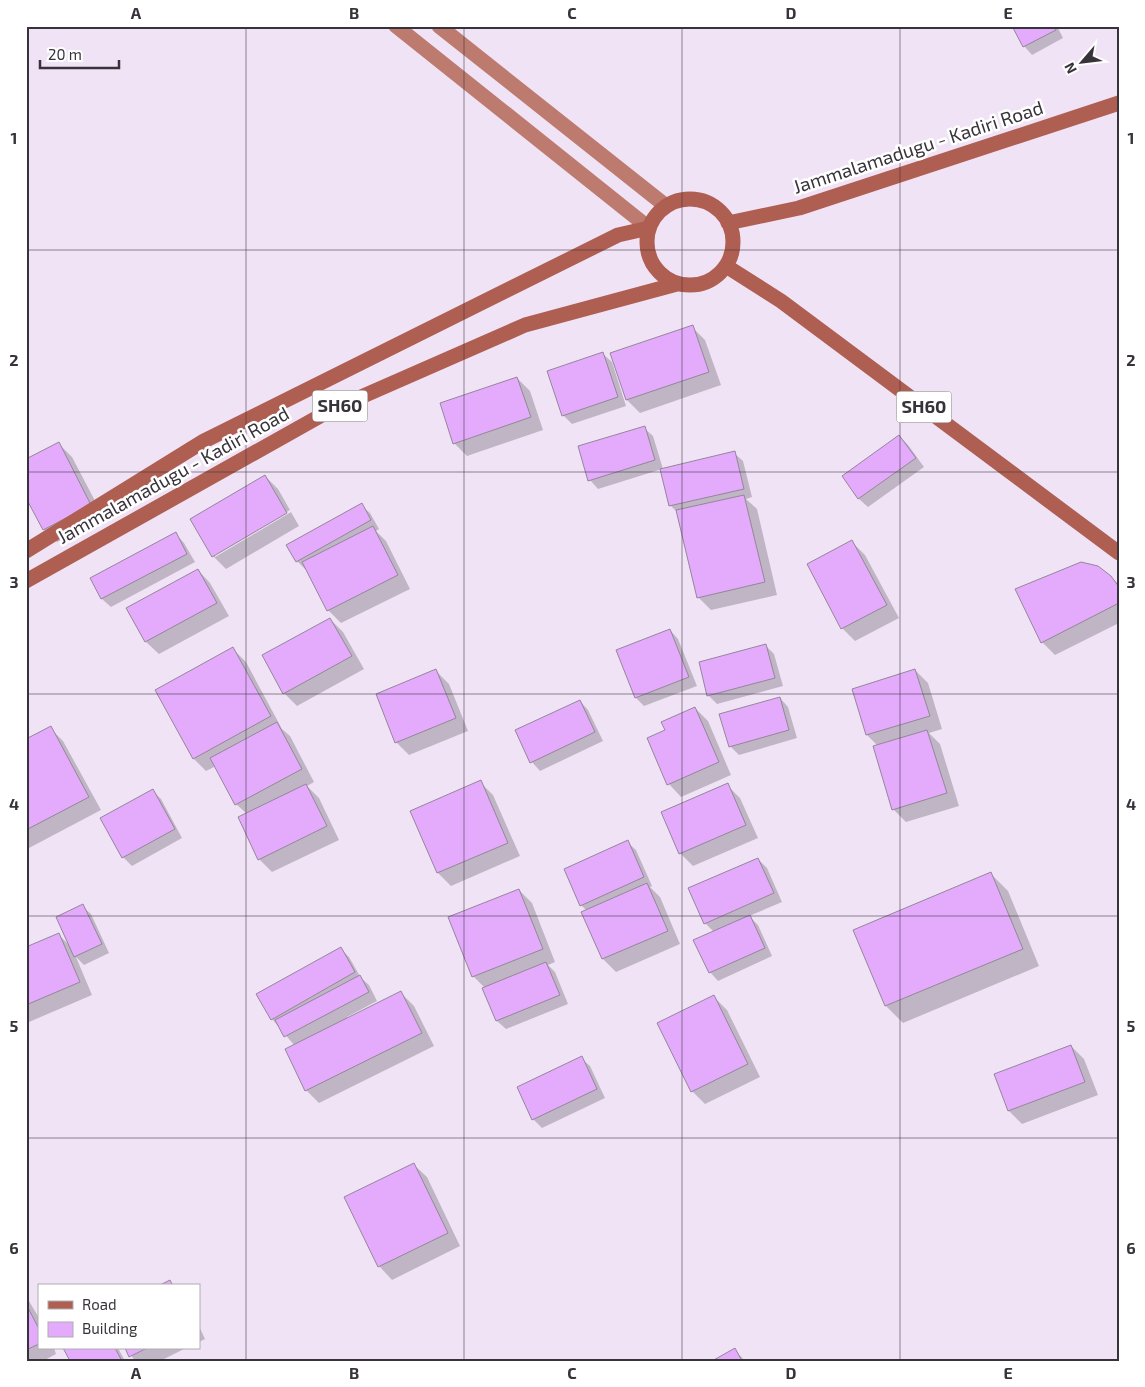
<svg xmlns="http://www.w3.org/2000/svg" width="1145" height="1387" font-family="'Exo 2',sans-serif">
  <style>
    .shadow { fill: #0003 }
    .building { fill: #e4aafc; stroke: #938798 }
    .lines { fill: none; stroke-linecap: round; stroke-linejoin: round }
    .secondary { stroke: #bd7a6f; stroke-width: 15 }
    .primary { stroke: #af5e52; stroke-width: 15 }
    .grid { fill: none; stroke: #38333a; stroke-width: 1; stroke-opacity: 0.55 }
    .labels { text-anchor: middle; stroke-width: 5; stroke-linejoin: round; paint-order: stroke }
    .shield { fill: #fff; stroke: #747075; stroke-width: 1 }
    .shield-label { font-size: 18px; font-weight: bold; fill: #38333a }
    .street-label { font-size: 19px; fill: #38333a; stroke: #fff }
    .neatline { fill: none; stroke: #38333a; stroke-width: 2 }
    .grid-label { font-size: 16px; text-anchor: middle; font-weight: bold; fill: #38333a }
  </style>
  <rect width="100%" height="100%" fill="#f1e3f6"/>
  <!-- shadow -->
  <path class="shadow" d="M 1013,26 L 1057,26 L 1063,38 L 1032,55 L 1024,46 Z
    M 692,327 L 705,340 L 721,385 L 640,413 L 627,400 L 612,354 Z
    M 603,354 L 612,362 L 626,406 L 572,424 L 563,415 Z
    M 517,378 L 530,391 L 543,430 L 467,456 L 454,443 Z
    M 644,428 L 653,436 L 663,469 L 734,453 L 743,461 L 752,497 L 746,499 L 757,509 L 777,595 L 711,610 L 698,597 L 678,513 L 670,505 L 662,469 L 598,489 L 590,480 Z
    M 899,436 L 908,445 L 924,467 L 868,507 L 859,499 L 844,476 Z
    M 59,444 L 72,457 L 104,518 L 57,542 L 44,530 L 26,495 Z
    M 265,476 L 278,489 L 290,510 L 215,554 L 215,557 L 291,512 L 299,526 L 226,569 L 213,556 Z
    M 361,505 L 370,513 L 379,529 L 376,531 L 386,541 L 410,589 L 341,623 L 328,610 L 307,568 L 305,569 L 297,561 Z
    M 176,534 L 184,543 L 195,562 L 111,607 L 102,599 L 92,579 Z
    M 852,542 L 865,555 L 899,618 L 855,641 L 842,628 Z
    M 198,570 L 210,583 L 229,616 L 159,654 L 146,642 Z
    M 1111,577 L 1119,585 L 1119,623 L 1055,655 L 1042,642 Z
    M 330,619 L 343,632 L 364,669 L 297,706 L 284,693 Z
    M 670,630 L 678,639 L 697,686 L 644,706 L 636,698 L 618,651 Z
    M 766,646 L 774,654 L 783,686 L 717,704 L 708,695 Z
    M 233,649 L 246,662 L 282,729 L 290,736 L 314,782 L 307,786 L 319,798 L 339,840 L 272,872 L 259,859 L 247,814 L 236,804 L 216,766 L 206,771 L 194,759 Z
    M 915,670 L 928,683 L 942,729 L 929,733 L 940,744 L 959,806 L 906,822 L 894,810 L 878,746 L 867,735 L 853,689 Z
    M 436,671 L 449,684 L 468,731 L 409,755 L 396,742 Z
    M 780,698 L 788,707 L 797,738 L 739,755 L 730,746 Z
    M 580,701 L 588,710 L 603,741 L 540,771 L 532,762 L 517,731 Z
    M 695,708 L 708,721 L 731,775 L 681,797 L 669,784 L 666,731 Z
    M 50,728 L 63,741 L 101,810 L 29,848 L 26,846 L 26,741 Z
    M 480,782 L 493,795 L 520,856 L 451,886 L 438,873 Z
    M 727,785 L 740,798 L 758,838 L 693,866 L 680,853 Z
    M 152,790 L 161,799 L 182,838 L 132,866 L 123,857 Z
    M 627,842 L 636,850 L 652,886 L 650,887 L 660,897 L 680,944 L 616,972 L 603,959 L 582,912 L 587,911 L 581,905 Z
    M 758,859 L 767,868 L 782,902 L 749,916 L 758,925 L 772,956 L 718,981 L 710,972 L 714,932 L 705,923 Z
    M 991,874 L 1008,891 L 1039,966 L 903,1023 L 886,1006 L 855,930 Z
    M 519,890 L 532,903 L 555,962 L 548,965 L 555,972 L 568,1004 L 506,1029 L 497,1021 L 485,988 L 473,976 Z
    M 82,906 L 91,914 L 109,953 L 84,965 L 76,957 L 92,995 L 29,1022 L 26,1020 L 26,949 L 59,935 L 70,946 Z
    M 340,948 L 349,957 L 361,978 L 369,985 L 377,1001 L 347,1017 L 348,1019 L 401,993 L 414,1006 L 434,1046 L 319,1103 L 306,1090 L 294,1045 L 272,1019 Z
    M 714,997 L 727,1010 L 760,1077 L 705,1104 L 692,1091 Z
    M 1071,1046 L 1084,1059 L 1098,1095 L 1022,1124 L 1009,1111 L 995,1075 Z
    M 581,1058 L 590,1066 L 605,1098 L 542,1128 L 533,1119 Z
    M 414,1165 L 427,1177 L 460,1246 L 392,1280 L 380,1267 L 346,1197 Z
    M 26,1296 L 39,1318 L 39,1348 L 54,1348 L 56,1354 L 43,1361 L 26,1361 Z
    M 199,1326 L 205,1339 L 199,1342 Z
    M 64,1348 L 118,1348 L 125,1361 L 71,1361 Z
    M 126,1348 L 186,1348 L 160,1361 L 135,1361 Z
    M 735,1350 L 745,1361 L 714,1361 Z"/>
  <!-- building -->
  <path class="building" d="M 1012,26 L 1054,26 L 1056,30 L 1023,47 Z
    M 693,325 L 709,372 L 626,400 L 610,353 Z
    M 603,352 L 618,397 L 562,416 L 547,371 Z
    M 517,377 L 531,417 L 453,444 L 440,403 Z
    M 645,426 L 655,460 L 588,481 L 578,446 Z
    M 899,435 L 916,458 L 858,499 L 842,476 Z
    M 59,442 L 91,505 L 43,530 L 26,498 L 26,459 Z
    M 735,451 L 744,489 L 669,506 L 660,469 Z
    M 265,475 L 287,513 L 212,557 L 190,519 Z
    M 744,495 L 765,582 L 697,598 L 676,510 Z
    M 362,503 L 371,520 L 296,562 L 286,545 Z
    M 373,526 L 398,575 L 327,611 L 302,562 Z
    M 176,532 L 187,554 L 101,599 L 90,578 Z
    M 852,540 L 887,605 L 841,629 L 807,564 Z
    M 1081,562 L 1098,566 L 1111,576 L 1119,587 L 1119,603 L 1041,643 L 1015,589 Z
    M 198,569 L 217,603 L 145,642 L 126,608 Z
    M 330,618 L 352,656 L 283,694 L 262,655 Z
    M 670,629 L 689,677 L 635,698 L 616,650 Z
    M 766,644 L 775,678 L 707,696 L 699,662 Z
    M 233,647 L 271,716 L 193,759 L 155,690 Z
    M 436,669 L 456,718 L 395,743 L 376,694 Z
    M 915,669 L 930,716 L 866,735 L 852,689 Z
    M 780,697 L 789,730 L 729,747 L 719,714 Z
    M 580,700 L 595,732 L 530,763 L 515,730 Z
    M 695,707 L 719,762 L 667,785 L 647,738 L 665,730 L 661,722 Z
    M 277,722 L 302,769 L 235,805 L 210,758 Z
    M 51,726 L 89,797 L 26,830 L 26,739 Z
    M 927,730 L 947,793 L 892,810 L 873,746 Z
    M 481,780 L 508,843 L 437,873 L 410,811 Z
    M 728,783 L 746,825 L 679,854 L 661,812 Z
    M 306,784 L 327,826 L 258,860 L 238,817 Z
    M 153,789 L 175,829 L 122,858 L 100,818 Z
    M 628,840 L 644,877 L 580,906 L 564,869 Z
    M 758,858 L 774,893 L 704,924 L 688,888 Z
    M 991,872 L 1023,949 L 885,1006 L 853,930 Z
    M 647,883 L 668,931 L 602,959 L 581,912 Z
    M 519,889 L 543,949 L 472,977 L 448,917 Z
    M 83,904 L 102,944 L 74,957 L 56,917 Z
    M 750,915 L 765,948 L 709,973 L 693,940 Z
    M 59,933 L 80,982 L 26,1005 L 26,947 Z
    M 341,947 L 355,972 L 271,1020 L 256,994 Z
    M 546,962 L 560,995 L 496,1021 L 482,988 Z
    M 360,975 L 369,992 L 284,1037 L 275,1020 Z
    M 401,991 L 422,1033 L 305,1091 L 285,1049 Z
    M 714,995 L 748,1064 L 691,1092 L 657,1023 Z
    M 1071,1045 L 1085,1082 L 1008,1111 L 994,1074 Z
    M 582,1056 L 597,1089 L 532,1120 L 517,1087 Z
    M 414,1163 L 448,1233 L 378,1267 L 344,1197 Z
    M 170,1280 L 173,1286 L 158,1286 Z
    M 26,1304 L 39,1329 L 39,1344 L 26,1350 Z
    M 63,1348 L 115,1348 L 122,1361 L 70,1361 Z
    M 125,1348 L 147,1348 L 129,1357 Z
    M 735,1348 L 742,1361 L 712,1361 Z"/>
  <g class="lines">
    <!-- secondary -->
    <path class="secondary" d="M 396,26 L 649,228
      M 439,26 L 666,206"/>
    <!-- primary -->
    <path class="primary" d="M647 242a43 43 0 1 1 86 0a43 43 0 1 1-86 0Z
      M 728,223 L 799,208 L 1119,103
      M 726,266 L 781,301 L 1119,553
      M 26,551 L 204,441 L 618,235 L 649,228
      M 26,581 L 329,411 L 525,325 L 677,284"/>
  </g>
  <!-- grid -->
  <path class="grid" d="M 246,26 L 246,1361M 464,26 L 464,1361M 682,26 L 682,1361M 900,26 L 900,1361M 26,250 L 1119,250M 26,472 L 1119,472M 26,694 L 1119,694M 26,916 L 1119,916M 26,1138 L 1119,1138"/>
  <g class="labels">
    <!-- shield labels -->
    <g class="shield">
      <rect x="312.5" y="390.5" width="55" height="31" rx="4"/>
      <rect x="896.5" y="391.5" width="55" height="31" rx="4"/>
    </g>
    <g class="shield-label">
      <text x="340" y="412">SH60</text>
      <text x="924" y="413">SH60</text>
    </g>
    <!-- street labels -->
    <g class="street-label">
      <text transform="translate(918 147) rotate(-18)" y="7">Jammalamadugu - Kadiri Road</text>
      <text transform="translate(173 475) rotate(-29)" y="7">Jammalamadugu - Kadiri Road</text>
    </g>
  </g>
  <!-- border -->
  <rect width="1145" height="1387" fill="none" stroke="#ffffff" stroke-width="55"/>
  <!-- legend -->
  <rect x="38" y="1284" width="162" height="65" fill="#ffffff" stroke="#afadb0"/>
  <rect x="48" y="1301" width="25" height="8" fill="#af5e52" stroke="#afadb0"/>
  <text x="82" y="1310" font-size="15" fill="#38333a">Road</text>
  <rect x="48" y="1322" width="25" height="15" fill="#e4aafc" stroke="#afadb0"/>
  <text x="82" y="1334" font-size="15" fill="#38333a">Building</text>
  <!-- north arrow -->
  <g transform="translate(1082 62) rotate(242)" stroke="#ffffff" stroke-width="4" paint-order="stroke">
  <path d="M0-4L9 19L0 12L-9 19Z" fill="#38333a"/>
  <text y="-8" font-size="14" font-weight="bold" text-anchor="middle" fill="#38333a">N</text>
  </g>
  <!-- scale -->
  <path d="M40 60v8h79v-8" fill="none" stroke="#38333a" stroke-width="2.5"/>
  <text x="48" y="60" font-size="15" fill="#38333a" stroke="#ffffff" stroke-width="4" paint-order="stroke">20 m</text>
  <rect x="28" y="28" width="1090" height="1332" class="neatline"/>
  <g class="grid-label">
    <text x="136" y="19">A</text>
    <text x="354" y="19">B</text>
    <text x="572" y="19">C</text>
    <text x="791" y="19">D</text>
    <text x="1008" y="19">E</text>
    <text x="14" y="144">1</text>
    <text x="1131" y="144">1</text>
    <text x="14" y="366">2</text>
    <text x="1131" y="366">2</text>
    <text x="14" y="588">3</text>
    <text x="1131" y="588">3</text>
    <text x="14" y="810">4</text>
    <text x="1131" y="810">4</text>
    <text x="14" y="1032">5</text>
    <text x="1131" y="1032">5</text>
    <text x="14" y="1254">6</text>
    <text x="1131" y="1254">6</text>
    <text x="136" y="1379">A</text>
    <text x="354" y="1379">B</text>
    <text x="572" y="1379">C</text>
    <text x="791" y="1379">D</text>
    <text x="1008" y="1379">E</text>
  </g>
</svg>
